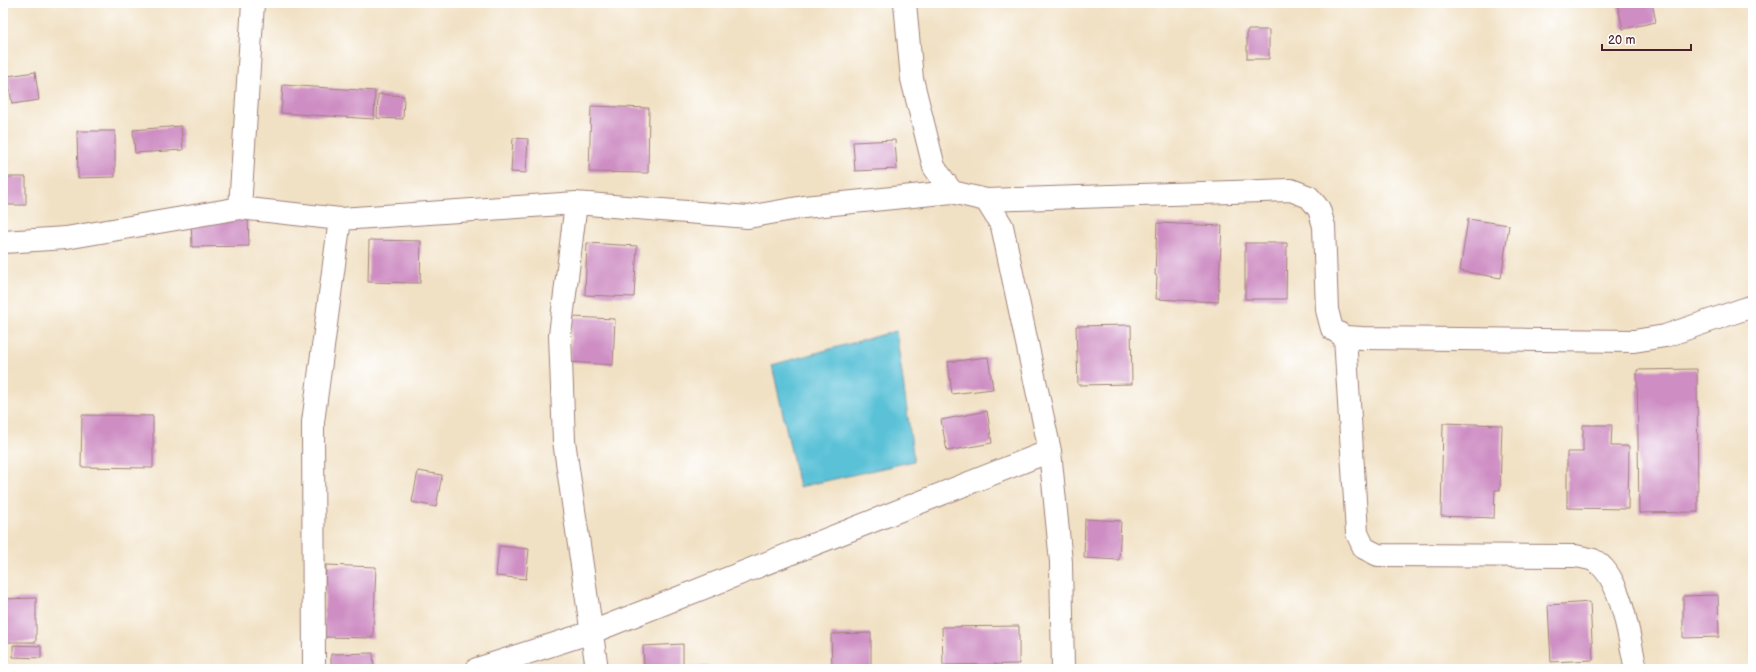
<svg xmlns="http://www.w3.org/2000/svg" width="1756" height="672" font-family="'Balsamiq Sans',sans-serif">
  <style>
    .water { fill: #5ac1d7; stroke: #527081 }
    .building { fill: #ce8dc3 }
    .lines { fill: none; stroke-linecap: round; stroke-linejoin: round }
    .street-casing { stroke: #9e8078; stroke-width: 24 }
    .street { stroke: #fff; stroke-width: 22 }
  </style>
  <rect width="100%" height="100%" fill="#fff"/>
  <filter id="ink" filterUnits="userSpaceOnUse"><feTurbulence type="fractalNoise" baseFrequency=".025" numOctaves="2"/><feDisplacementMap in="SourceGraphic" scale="8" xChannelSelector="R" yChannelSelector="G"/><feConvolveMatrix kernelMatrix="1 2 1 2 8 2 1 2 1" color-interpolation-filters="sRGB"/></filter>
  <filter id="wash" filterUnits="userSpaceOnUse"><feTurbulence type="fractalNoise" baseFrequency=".012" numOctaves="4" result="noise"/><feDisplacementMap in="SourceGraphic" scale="16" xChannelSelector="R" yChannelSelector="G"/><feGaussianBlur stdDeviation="0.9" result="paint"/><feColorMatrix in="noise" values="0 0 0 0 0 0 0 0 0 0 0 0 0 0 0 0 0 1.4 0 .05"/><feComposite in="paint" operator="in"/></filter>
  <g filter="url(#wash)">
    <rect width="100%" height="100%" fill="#f1e1c4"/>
    <!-- water -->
    <path class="water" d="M 896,331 L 914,461 L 799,487 L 772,365 Z"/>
    <g id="blocks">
      <!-- building -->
      <path class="building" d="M 1617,3 L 1652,3 L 1656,22 L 1623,29 Z
        M 1247,30 L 1269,30 L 1269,59 L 1247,59 Z
        M 35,72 L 39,100 L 12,104 L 8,76 Z
        M 283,85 L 375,91 L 374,119 L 281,113 Z
        M 378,94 L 404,96 L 403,119 L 377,118 Z
        M 591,106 L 649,108 L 648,173 L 589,172 Z
        M 181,126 L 183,150 L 135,153 L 133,130 Z
        M 77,131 L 115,131 L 115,177 L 78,178 Z
        M 513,138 L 528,139 L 526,173 L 511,172 Z
        M 895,140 L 897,169 L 855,171 L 853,142 Z
        M 3,177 L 26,177 L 26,205 L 3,205 Z
        M 248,217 L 249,246 L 192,247 L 191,218 Z
        M 1468,219 L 1509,225 L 1501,278 L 1460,271 Z
        M 1157,223 L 1222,226 L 1218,302 L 1156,299 L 1157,276 L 1155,275 Z
        M 369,240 L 421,241 L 420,283 L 368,282 Z
        M 587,243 L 637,246 L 634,297 L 585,295 Z
        M 1245,243 L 1287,243 L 1286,299 L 1245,299 Z
        M 572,317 L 615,319 L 613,365 L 570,362 Z
        M 1131,325 L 1132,384 L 1078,385 L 1076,326 Z
        M 988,357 L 993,389 L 952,394 L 948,362 Z
        M 1697,369 L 1698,512 L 1639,513 L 1637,370 Z
        M 987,411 L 992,443 L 947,451 L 941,420 Z
        M 82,415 L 153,416 L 153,468 L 81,467 Z
        M 1443,423 L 1502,425 L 1500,490 L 1495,490 L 1494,518 L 1441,516 Z
        M 1583,425 L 1612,425 L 1611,446 L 1629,446 L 1628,509 L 1567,508 L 1567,452 L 1583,452 Z
        M 418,471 L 442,475 L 436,507 L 412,502 Z
        M 1085,519 L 1121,521 L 1119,560 L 1084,558 Z
        M 499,546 L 529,549 L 526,579 L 496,576 Z
        M 326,565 L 376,567 L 373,638 L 323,637 Z
        M 1718,595 L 1719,637 L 1683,638 L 1683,596 Z
        M 36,598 L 36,642 L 3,642 L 3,599 Z
        M 1590,602 L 1593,660 L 1551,662 L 1548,605 Z
        M 1019,626 L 1019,664 L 943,665 L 942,627 Z
        M 871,633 L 871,669 L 832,669 L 831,634 Z
        M 683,644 L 683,666 L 709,666 L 709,669 L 644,669 L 643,646 Z
        M 13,645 L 41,646 L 41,658 L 13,657 Z
        M 373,653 L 374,669 L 331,669 L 331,654 Z"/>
    </g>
  </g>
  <g filter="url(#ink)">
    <use href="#blocks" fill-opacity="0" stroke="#9e8078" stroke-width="1"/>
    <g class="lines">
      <defs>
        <path id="street" d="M 905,3 L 912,79 L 934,167 L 952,192 L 986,200 L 1291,190 L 1309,197 L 1319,209 L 1324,226 L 1327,310 L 1332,329 L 1345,337 L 1362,338 L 1634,341 L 1665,336 L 1753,306
          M 986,200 L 1002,226 L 1050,451 L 1061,562 L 1063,669
          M 576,203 L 560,335 L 564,441 L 597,669
          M 240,208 L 253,3
          M 3,242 L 66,238 L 240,208 L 340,219 L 576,203 L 748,217 L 804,207 L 952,192
          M 1345,337 L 1357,533 L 1364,548 L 1378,555 L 1575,556 C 1580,557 1588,558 1593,560 C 1622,574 1629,640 1636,669
          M 314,669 L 313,422 L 340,219
          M 477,669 L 592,632 L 1050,451"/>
      </defs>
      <!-- street casing -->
      <use href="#street" class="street-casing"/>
      <!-- street -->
      <use href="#street" class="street"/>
    </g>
  </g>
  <!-- margin -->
  <rect width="1756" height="672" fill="none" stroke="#fff" stroke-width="16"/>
  <!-- scale -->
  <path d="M1602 44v6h89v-6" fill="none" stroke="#4a1f2b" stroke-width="2"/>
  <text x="1608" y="44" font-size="12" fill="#4a1f2b" stroke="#ffffff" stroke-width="3" paint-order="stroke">20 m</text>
</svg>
